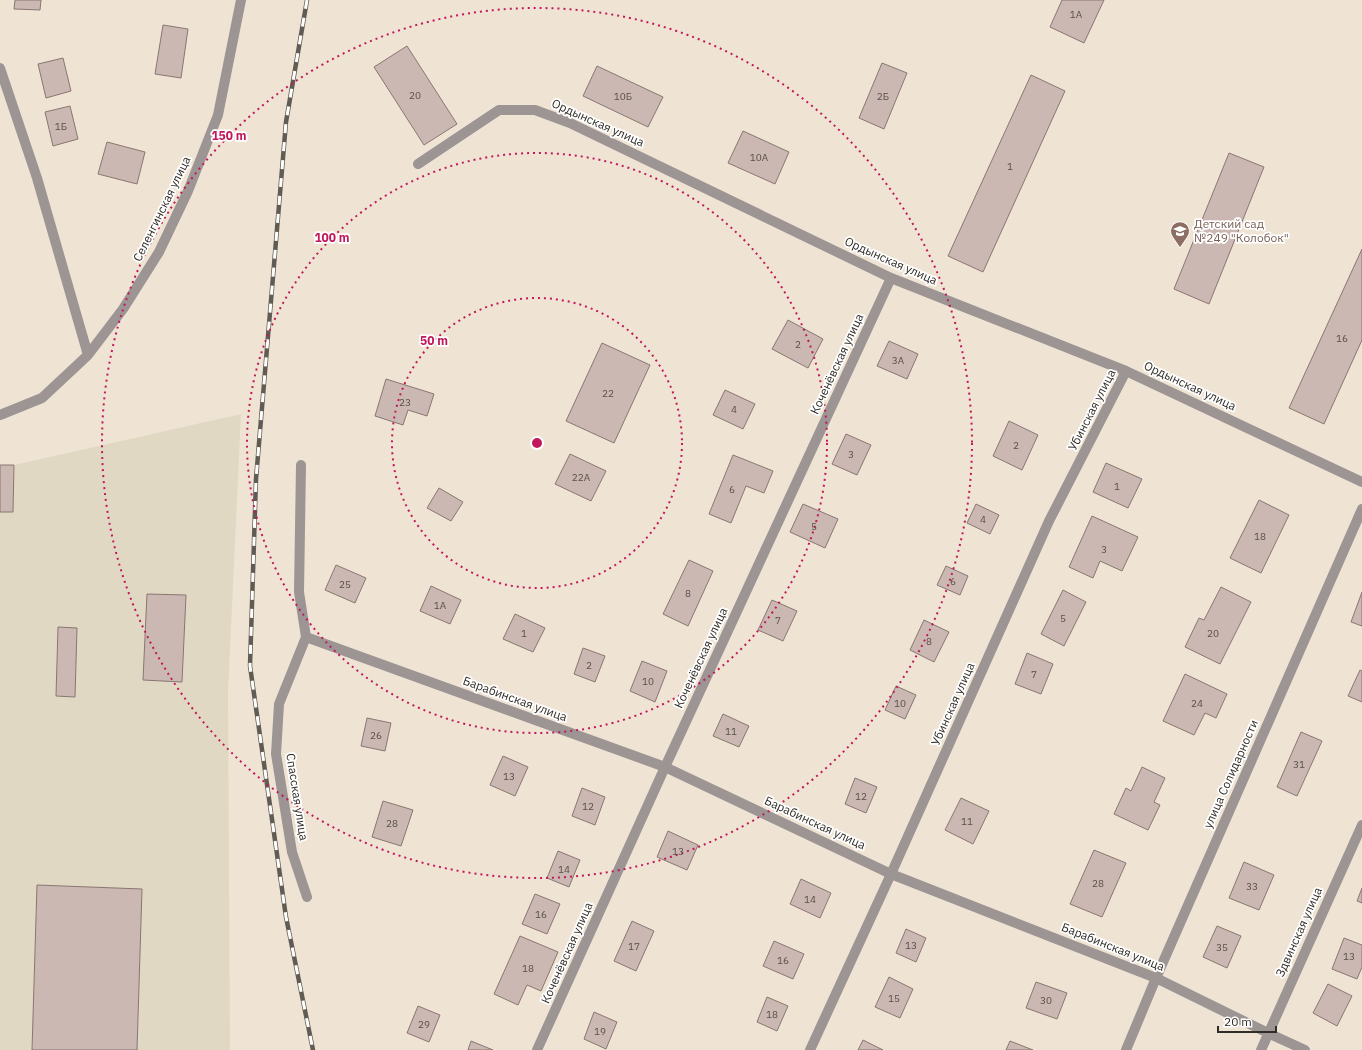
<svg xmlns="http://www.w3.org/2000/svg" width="1362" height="1050" font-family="'IBM Plex Sans',sans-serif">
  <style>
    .industrial { fill: #e1d8c3 }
    .building { fill: #ccb8b2; stroke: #897671 }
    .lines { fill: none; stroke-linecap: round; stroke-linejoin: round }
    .minor { stroke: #9d9494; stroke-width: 10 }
    .rail-casing { stroke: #615c53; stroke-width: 4.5 }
    .rail { stroke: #fff; stroke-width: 3; stroke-dasharray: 9; stroke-linecap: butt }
    .ring { fill: none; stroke: #c2185b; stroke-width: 2; stroke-dasharray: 2 4 }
    .labels { text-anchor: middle; stroke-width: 3.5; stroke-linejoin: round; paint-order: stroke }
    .number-label { font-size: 10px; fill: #574f49 }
    .street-label { font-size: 12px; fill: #302c26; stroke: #fff }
    .education-label { font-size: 12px; fill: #785e54; stroke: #fff; text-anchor: start }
    .centre { fill: #c2185b; stroke: #fff; stroke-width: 2 }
    .ring-label { font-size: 12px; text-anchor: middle; font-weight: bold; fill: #c2185b; stroke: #fff; stroke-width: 3.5; stroke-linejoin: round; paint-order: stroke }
  </style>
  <rect width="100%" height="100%" fill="#efe4d4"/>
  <!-- industrial -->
  <path class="industrial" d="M 241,414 L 228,693 L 230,1050 L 0,1050 L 0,465 L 14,465 Z"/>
  <!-- building -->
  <path class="building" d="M 15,0 L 41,0 L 40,10 L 14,9 Z
    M 1062,0 L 1104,0 L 1084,43 L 1050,27 Z
    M 163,25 L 188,29 L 181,78 L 155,74 Z
    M 407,46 L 457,124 L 424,145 L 374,67 Z
    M 63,58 L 71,91 L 46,98 L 38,64 Z
    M 882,63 L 907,73 L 884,129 L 859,118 Z
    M 597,66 L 663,97 L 648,127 L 583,96 Z
    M 1031,75 L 1065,91 L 983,272 L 948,256 Z
    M 70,106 L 78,139 L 53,146 L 45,112 Z
    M 743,131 L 789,152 L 775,184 L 728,163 Z
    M 107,142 L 145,152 L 137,184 L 98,174 Z
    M 1229,153 L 1264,167 L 1209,304 L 1174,289 Z
    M 1362,249 L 1362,340 L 1324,424 L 1289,408 Z
    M 788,320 L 823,339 L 808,368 L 772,349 Z
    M 889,341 L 918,354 L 907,379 L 877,366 Z
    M 602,343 L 650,365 L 614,443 L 566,421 Z
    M 386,379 L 434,394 L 427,416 L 408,410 L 403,425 L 375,416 Z
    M 725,390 L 755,404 L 743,429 L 713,415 Z
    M 1009,421 L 1038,435 L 1022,470 L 993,456 Z
    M 846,434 L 871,445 L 857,475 L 832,464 Z
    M 570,454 L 606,471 L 591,501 L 555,484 Z
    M 733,455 L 773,471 L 764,493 L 746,486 L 731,523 L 709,514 Z
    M 1106,463 L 1142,479 L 1128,508 L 1093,492 Z
    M 0,465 L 14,465 L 13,512 L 0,512 Z
    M 439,488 L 463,502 L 451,521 L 427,508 Z
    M 1259,500 L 1289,515 L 1261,573 L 1230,558 Z
    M 803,504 L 838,519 L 825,548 L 790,532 Z
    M 976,504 L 999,515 L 990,534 L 967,523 Z
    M 1092,516 L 1138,537 L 1122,571 L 1100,561 L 1093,578 L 1069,567 Z
    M 689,560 L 713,571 L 688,626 L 663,614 Z
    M 336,565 L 366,578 L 355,603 L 325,590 Z
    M 946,566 L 968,576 L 960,595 L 937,585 Z
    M 431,586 L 461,600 L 450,624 L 420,611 Z
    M 1221,587 L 1251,602 L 1220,664 L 1185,647 L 1199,618 L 1204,620 Z
    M 1063,590 L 1086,602 L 1064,646 L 1041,634 Z
    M 1362,592 L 1362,626 L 1351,622 Z
    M 147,594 L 186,595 L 182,682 L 143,680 Z
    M 772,600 L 797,611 L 783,641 L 758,630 Z
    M 515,614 L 545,628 L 533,652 L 503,639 Z
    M 924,620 L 949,632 L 934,662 L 910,650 Z
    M 58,627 L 77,628 L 75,697 L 56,696 Z
    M 583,648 L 605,656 L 595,682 L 574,674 Z
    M 1027,653 L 1053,664 L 1041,694 L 1015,684 Z
    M 642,661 L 667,671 L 655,702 L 630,691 Z
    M 1360,670 L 1362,671 L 1362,702 L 1348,696 Z
    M 1185,674 L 1227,694 L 1216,718 L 1205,713 L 1194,735 L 1163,721 Z
    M 896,686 L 916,695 L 905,719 L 885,710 Z
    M 723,714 L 749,726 L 739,747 L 713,736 Z
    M 367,718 L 391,723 L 385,751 L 361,746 Z
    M 1301,732 L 1322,741 L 1297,796 L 1277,787 Z
    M 503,756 L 528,767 L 515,796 L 490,785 Z
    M 1142,767 L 1165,778 L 1154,802 L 1160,805 L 1148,830 L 1114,814 L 1126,788 L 1131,791 Z
    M 855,778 L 877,787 L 866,813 L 845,804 Z
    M 582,788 L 605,797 L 595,825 L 572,816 Z
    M 961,798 L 989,811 L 973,844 L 945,830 Z
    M 383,801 L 413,810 L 401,846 L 372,837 Z
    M 668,831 L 698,845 L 687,870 L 657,857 Z
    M 1094,850 L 1126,863 L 1102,917 L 1070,904 Z
    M 558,851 L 580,860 L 569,887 L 547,878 Z
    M 1244,862 L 1274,875 L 1259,910 L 1229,898 Z
    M 801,879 L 831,893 L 820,918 L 790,904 Z
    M 37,885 L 142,889 L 137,1050 L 32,1050 Z
    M 1362,888 L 1362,903 L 1357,901 Z
    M 535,894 L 560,904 L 547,934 L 522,924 Z
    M 632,921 L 654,931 L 636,971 L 614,961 Z
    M 1217,926 L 1241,936 L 1227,968 L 1203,957 Z
    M 906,929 L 926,938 L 916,962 L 896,953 Z
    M 520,936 L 558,952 L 541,991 L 527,985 L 518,1005 L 494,994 Z
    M 1344,938 L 1362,945 L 1362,967 L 1357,979 L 1332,969 Z
    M 774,941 L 804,954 L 793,979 L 763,966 Z
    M 889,977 L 913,989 L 900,1018 L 875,1007 Z
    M 1036,982 L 1067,993 L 1057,1019 L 1026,1008 Z
    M 1328,984 L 1352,996 L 1337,1026 L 1313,1013 Z
    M 767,997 L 788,1006 L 777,1031 L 757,1022 Z
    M 418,1006 L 440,1015 L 429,1042 L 407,1033 Z
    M 594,1012 L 617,1022 L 606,1049 L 584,1039 Z
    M 863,1040 L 883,1050 L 858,1050 Z
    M 471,1041 L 493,1050 L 468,1050 Z
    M 1010,1041 L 1033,1050 L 1006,1050 Z"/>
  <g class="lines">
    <!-- minor -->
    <path class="minor" d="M 0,68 L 37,178 L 88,355
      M 418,164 L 499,110 L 535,110 L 570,123 L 891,278 L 1126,371 L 1362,482
      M 0,415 L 42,398 L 88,355 L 123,309 L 159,252 L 188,191 L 218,115 L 241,0
      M 301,465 L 299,592 L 306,637 L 279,704 L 276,754 L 292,852 L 307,897
      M 306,637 L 665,767 L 891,874 L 1156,978 L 1268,1033 L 1305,1050
      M 537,1050 L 665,767 L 891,278
      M 810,1050 L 891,874 L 1049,521 L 1126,371
      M 1126,1050 L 1156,978 L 1362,509
      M 1261,1050 L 1362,825"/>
    <defs>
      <path id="rail" d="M 307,0 L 286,122 L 256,479 L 250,666 L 286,917 L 313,1050"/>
    </defs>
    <!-- rail casing -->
    <use href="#rail" class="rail-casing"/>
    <!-- rail -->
    <use href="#rail" class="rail"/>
  </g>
  <!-- distance rings -->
  <g class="ring">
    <circle cx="537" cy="443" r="145"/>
    <circle cx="537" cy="443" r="290"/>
    <circle cx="537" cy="443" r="435"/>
  </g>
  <!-- icons -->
  <defs>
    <symbol id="school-pin" viewBox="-11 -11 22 30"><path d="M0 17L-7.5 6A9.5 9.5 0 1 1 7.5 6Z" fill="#8d6e63" stroke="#fff"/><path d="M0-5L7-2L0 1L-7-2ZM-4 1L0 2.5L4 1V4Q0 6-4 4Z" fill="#fff"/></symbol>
  </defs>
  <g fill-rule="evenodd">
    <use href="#school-pin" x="1169" y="220" width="22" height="30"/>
  </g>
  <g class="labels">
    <!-- number labels -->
    <g class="number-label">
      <text x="1076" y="18">1А</text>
      <text x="415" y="99">20</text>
      <text x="623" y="100">10Б</text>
      <text x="883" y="100">2Б</text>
      <text x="61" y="130">1Б</text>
      <text x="759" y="161">10А</text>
      <text x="1010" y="170">1</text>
      <text x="1342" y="342">16</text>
      <text x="798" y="348">2</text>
      <text x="898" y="364">3А</text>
      <text x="608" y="397">22</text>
      <text x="405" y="406">23</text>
      <text x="734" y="413">4</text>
      <text x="1016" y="449">2</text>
      <text x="851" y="458">3</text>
      <text x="581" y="481">22А</text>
      <text x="1117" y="490">1</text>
      <text x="732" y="493">6</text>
      <text x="983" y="523">4</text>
      <text x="814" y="530">5</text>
      <text x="1260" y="540">18</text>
      <text x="1104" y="553">3</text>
      <text x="953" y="585">6</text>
      <text x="345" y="588">25</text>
      <text x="688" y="597">8</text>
      <text x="440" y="609">1А</text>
      <text x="1063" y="622">5</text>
      <text x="778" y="624">7</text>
      <text x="524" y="637">1</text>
      <text x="1213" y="637">20</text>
      <text x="929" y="645">8</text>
      <text x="589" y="669">2</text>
      <text x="1034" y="678">7</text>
      <text x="648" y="685">10</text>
      <text x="900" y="707">10</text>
      <text x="1197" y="707">24</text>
      <text x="731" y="735">11</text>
      <text x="376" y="739">26</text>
      <text x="1299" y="768">31</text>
      <text x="509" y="780">13</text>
      <text x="861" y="800">12</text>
      <text x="588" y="810">12</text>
      <text x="967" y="825">11</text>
      <text x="392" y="827">28</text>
      <text x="678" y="855">13</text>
      <text x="564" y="873">14</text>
      <text x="1098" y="887">28</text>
      <text x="1252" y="890">33</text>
      <text x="810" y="903">14</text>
      <text x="541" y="918">16</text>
      <text x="911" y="949">13</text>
      <text x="634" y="950">17</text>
      <text x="1222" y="951">35</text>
      <text x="1349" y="960">13</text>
      <text x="783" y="964">16</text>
      <text x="528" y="972">18</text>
      <text x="894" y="1002">15</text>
      <text x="1046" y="1004">30</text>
      <text x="772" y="1018">18</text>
      <text x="424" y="1028">29</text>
      <text x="600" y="1035">19</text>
    </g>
    <!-- street labels -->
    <g class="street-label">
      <text transform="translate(598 123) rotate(24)" y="4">Ордынская улица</text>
      <text transform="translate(162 209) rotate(-64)" y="4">Селенгинская улица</text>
      <text transform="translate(891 261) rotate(24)" y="4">Ордынская улица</text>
      <text transform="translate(837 364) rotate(-65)" y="4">Коченёвская улица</text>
      <text transform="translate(1190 386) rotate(25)" y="4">Ордынская улица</text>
      <text transform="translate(1092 410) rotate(-63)" y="4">Убинская улица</text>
      <text transform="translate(701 658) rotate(-65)" y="4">Коченёвская улица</text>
      <text transform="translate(515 699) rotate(20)" y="4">Барабинская улица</text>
      <text transform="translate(953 704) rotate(-66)" y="4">Убинская улица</text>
      <text transform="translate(1231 774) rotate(-66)" y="4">улица Солидарности</text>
      <text transform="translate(297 797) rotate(81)" y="4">Спасская улица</text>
      <text transform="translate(815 823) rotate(25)" y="4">Барабинская улица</text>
      <text transform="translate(1299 932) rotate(-66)" y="4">Здвинская улица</text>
      <text transform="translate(1113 947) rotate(22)" y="4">Барабинская улица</text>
      <text transform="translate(567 953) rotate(-66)" y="4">Коченёвская улица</text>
    </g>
    <!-- education labels -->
    <g class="education-label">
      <text x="1194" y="228">Детский сад<tspan x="1194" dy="14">№249 "Колобок"</tspan></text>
    </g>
  </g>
  <circle cx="537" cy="443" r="6" class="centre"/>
  <g class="ring-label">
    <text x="229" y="140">150 m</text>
    <text x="332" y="242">100 m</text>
    <text x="434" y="345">50 m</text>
  </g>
  <!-- scale -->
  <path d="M1218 1026v6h58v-6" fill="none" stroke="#302c26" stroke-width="2"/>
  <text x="1224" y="1026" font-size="12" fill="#302c26" stroke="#ffffff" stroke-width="3" paint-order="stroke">20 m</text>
</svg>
